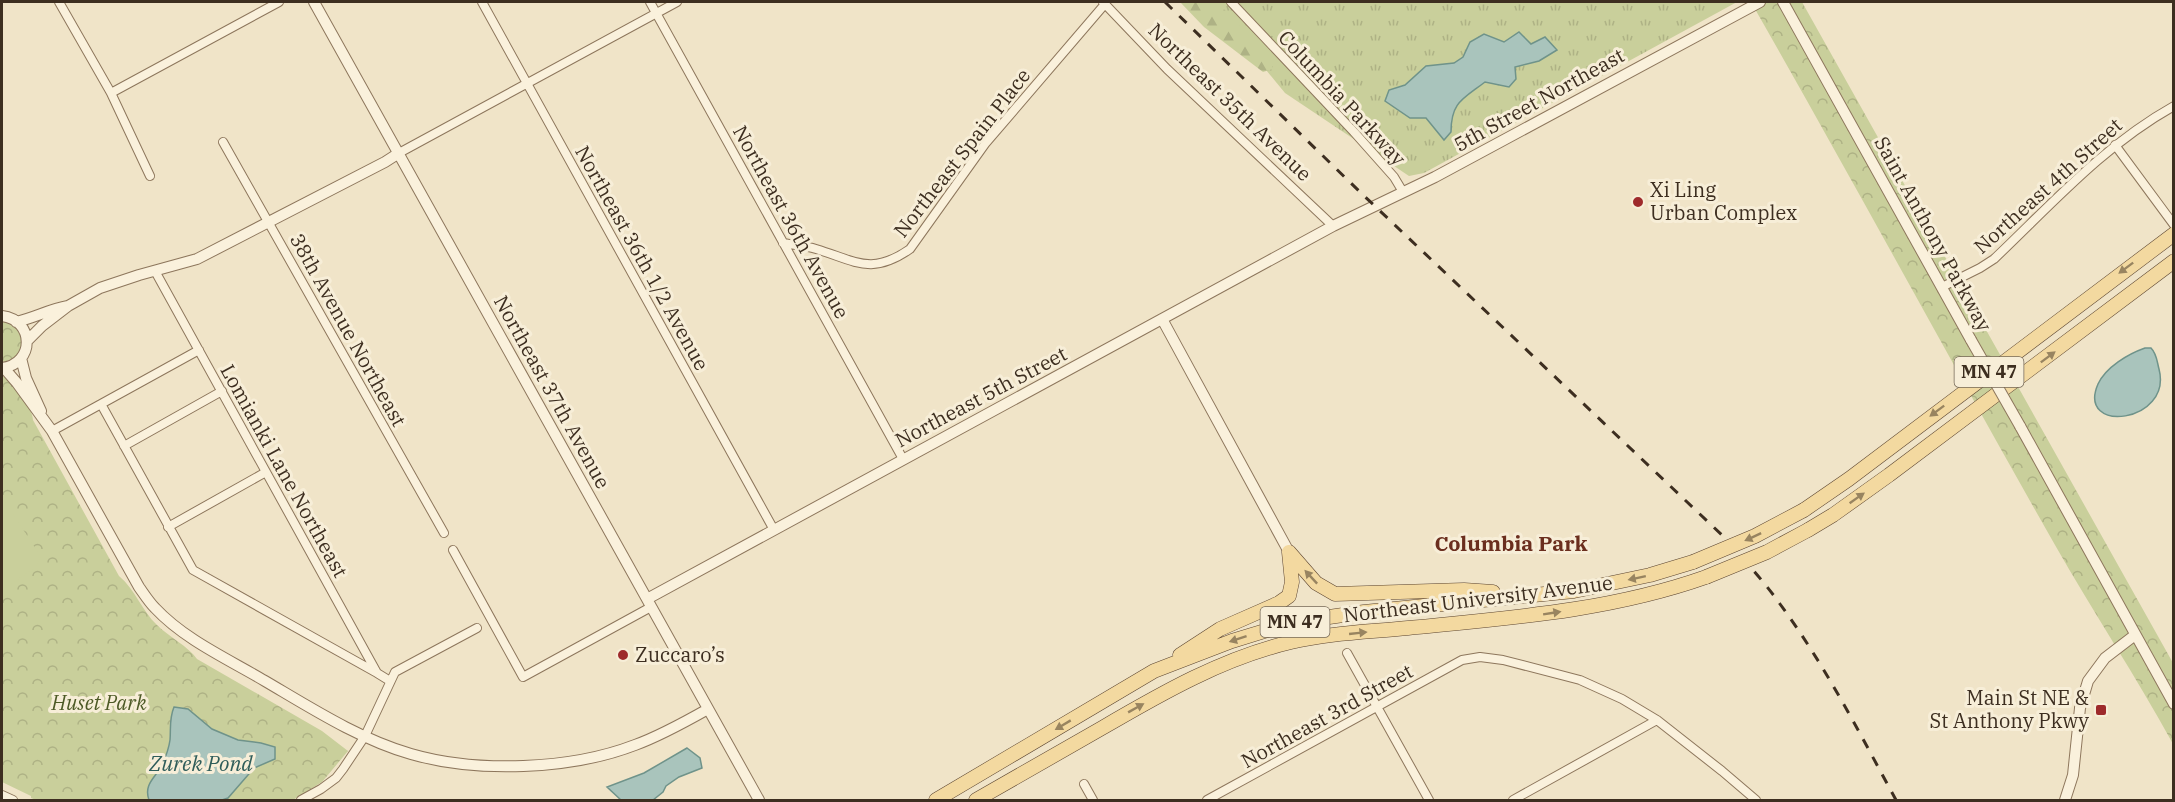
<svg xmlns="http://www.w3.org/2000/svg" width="2175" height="802" font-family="'IBM Plex Serif',serif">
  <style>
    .grass { fill: url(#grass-tufts) }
    .forest { fill: url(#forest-firs) }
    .park { fill: url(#park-crowns) }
    .pitch { fill: #c9cf9b }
    .water { fill: #a9c4bc; stroke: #6f938a; stroke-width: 1.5 }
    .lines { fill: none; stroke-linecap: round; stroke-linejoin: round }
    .minor-casing { stroke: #8d765c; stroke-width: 10 }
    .tertiary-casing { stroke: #8d765c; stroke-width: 12 }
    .primary-casing { stroke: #5b4430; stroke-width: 15 }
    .minor { stroke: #faf1dc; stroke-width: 8 }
    .tertiary { stroke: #faf1dc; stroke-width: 10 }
    .primary { stroke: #f3d9a0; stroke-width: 14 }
    .rail { stroke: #3d2e20; stroke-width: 3; stroke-dasharray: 10 10; stroke-linecap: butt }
    .tertiary-bridge-casing { stroke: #8d765c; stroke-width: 12; stroke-linecap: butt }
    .primary-bridge-casing { stroke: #5b4430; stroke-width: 15; stroke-linecap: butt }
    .tertiary-bridge { stroke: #faf1dc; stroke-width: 10 }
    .primary-bridge { stroke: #f3d9a0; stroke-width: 14 }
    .oneway { fill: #988460 }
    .poi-dot { fill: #9e2a2b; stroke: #f7eed8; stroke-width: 2 }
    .labels { text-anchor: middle; stroke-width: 6; stroke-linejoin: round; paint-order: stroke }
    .shield { fill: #f7eed8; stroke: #756857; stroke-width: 1.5 }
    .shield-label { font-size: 18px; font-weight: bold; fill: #3d2e20 }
    .street-label { font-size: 20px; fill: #3d2e20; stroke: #f7eed8 }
    .poi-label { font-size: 20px; fill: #3d2e20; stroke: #f7eed8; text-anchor: start }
    .park-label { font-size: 20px; font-style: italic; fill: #4d5a26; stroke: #f7eed8 }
    .neighbourhood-label { font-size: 21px; font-weight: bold; fill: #6b2e1e; stroke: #f7eed8 }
    .water-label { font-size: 21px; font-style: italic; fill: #2f5d5a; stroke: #f7eed8 }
  </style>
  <defs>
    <pattern id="grass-tufts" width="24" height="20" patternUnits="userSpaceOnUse" patternTransform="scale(1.5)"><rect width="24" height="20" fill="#c9cf9b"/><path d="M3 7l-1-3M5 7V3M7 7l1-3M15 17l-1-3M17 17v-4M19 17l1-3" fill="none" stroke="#aeb285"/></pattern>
    <pattern id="forest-firs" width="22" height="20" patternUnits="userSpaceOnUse" patternTransform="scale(1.5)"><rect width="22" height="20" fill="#c9cf9b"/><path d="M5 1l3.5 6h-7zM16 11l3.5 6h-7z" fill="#aeb285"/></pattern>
    <pattern id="park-crowns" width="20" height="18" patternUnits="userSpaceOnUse" patternTransform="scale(1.5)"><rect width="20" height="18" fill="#c9cf9b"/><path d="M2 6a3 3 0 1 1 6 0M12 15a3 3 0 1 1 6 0" fill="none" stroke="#aeb285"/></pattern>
  </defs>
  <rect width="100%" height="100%" fill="#f0e4c8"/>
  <!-- grass -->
  <path class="grass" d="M 1210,2 L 1737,2 L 1424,173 L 1409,176 L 1285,93 Z"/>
  <!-- forest -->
  <path class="forest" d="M 1180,2 L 1217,2 L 1270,57 L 1273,69 L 1263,72 L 1204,27 Z"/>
  <!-- park -->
  <path class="park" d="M 1751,2 L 1802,2 L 2173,663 L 2173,744 C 2136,676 2093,612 2055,545 C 1952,364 1854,182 1751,2 Z
    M 2,320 C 28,326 30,358 2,362 Z
    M 2,375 C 12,383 33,407 33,420 L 119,576 C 135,589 142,611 157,625 C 168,636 189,647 197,659 L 322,731 L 348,751 L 322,782 L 293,800 L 36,800 L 31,798 L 31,796 L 2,782 Z"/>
  <!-- pitch -->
  <path class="pitch" d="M 2,497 L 41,557 L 36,567 L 2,590 Z"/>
  <!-- water -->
  <path class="water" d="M 1519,32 L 1531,44 L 1545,37 L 1557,50 L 1539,61 L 1515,67 L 1516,79 L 1509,87 L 1485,82 C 1463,99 1451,102 1451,132 L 1444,140 L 1426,118 L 1410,118 L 1385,101 L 1389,90 L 1405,85 L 1426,66 L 1454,63 L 1463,57 L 1470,42 L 1484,34 L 1504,42 Z
    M 2145,348 L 2151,348 C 2157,354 2157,362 2159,369 C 2173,423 2076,435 2098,384 C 2106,367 2128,354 2145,348 Z
    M 174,707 L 188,709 L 212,729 L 238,740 L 261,743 L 275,747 L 275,759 L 254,768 L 228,798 L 222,800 L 149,800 C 143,783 157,777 163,763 C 166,756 169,747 170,740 C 171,728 169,719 174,707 Z
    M 687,748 L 700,758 L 702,768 L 679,777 L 666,786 L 663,792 L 653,800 L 621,800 L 607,787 L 644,773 Z"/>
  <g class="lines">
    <defs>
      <path id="minor" d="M 59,2 L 111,93 L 150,176
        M 482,2 L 774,530
        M 650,2 L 903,459
        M 1103,2 L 1167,69 L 1333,226
        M 1231,2 L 1354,132 L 1394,177 L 1403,192
        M 111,93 L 279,2
        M 223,142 L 444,533
        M 2115,145 L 2174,225
        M 399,153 L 677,2
        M 783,243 C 794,245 806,246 816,249 C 856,261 871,276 910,249 L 985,144 L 1105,4
        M 155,271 L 377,673 L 390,681
        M 1942,287 L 1980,268 L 1994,259 C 2051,205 2104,145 2174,106
        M 101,404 L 193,570 L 377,673
        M 52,431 L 199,350
        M 124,446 L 222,391
        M 168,527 L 266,472
        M 453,550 L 523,677 L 651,607
        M 1347,653 L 1429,800
        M 1084,784 L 1093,800
        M 2,795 L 13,800
        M 301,800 L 321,789 L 336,778 L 343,769 L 365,736 L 395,672 L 477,628
        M 1207,800 L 1462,660 L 1480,657 L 1503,660 L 1580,680 L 1622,699 L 1657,720 L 1722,771 L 1756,800
        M 1513,800 L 1657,720"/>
      <path id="tertiary" d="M 314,2 L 759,800
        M 1783,2 L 1971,340
        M 2,316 C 35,320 35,364 2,368
        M 1162,319 L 1289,552
        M 16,322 C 34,318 50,309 68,306
        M 27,341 L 42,326 L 68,306 L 100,288 L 139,275 L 197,259 L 385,162 L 399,153
        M 21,358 L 26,378 L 41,411
        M 4,368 L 17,383 L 52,431 L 139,587 C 144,594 149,602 155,608 C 185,640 228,659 265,681 C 311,708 359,739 411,754 C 477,773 570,770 635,745 C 660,736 685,722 708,709
        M 2020,426 L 2174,704
        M 647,599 L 1333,226 L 1435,177 L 1760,2
        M 2065,800 L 2073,775 L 2080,708 L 2088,681 L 2105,658 L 2135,635"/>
      <path id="primary" d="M 1804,510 L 1849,479 L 2174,234
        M 1808,530 L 1833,515 L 1889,475 L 2174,261
        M 1289,552 L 1316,583 L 1335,594 L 1464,590 L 1493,592
        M 1180,655 L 1220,629 L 1279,603 L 1289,596 L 1292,582 L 1289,552
        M 936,800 L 1154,671 L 1232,641 L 1294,622 L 1364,612 L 1574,591 L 1650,575 L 1693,562
        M 976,800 C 1018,776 1060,752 1102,728 C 1162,693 1223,658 1291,642 C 1329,633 1369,632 1408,628 C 1509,618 1610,611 1706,577"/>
    </defs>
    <!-- minor casing -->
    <use href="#minor" class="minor-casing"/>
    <!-- tertiary casing -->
    <use href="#tertiary" class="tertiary-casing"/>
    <!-- primary casing -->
    <use href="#primary" class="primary-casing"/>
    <!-- minor -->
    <use href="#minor" class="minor"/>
    <!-- tertiary -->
    <use href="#tertiary" class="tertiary"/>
    <!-- primary -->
    <use href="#primary" class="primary"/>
    <!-- rail -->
    <path class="rail" d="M 1165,2 L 1360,192 L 1724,537 C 1743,559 1763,580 1780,604 C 1825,665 1860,734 1896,800"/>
    <defs>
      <path id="tertiary-bridge" d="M 1971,340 L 2020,426"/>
      <path id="primary-bridge" d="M 1693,562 L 1755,536 L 1804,510
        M 1706,577 L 1767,552 L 1808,530"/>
    </defs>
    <!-- tertiary-bridge casing -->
    <use href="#tertiary-bridge" class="tertiary-bridge-casing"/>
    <!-- primary-bridge casing -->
    <use href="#primary-bridge" class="primary-bridge-casing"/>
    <!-- tertiary-bridge -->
    <use href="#tertiary-bridge" class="tertiary-bridge"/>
    <!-- primary-bridge -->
    <use href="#primary-bridge" class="primary-bridge"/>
  </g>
  <!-- one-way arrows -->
  <defs><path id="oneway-solid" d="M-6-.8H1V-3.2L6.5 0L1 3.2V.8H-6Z" transform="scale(1.5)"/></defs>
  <g class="oneway">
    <use href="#oneway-solid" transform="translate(2126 268) rotate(143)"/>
    <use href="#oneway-solid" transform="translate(2048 357) rotate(-37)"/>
    <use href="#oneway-solid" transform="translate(1937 411) rotate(143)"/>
    <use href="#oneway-solid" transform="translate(1857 498) rotate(-35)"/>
    <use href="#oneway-solid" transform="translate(1753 537) rotate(155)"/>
    <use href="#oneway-solid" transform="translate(1311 577) rotate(-133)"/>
    <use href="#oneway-solid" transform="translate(1637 578) rotate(168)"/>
    <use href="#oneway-solid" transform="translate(1552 613) rotate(-9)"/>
    <use href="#oneway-solid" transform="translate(1358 633) rotate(-6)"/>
    <use href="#oneway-solid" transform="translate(1238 639) rotate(162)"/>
    <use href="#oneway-solid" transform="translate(1136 708) rotate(-29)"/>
    <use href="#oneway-solid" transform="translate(1063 725) rotate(149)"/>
  </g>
  <!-- markers -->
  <g class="poi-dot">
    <circle cx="1638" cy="202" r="6"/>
    <circle cx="623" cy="655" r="6"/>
    <rect x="2095" y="704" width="12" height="12" rx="3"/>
  </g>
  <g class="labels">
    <!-- shield labels -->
    <g class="shield">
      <rect x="1954.5" y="357" width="69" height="30" rx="4.5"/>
      <rect x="1260.5" y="607" width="69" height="30" rx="4.5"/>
    </g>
    <g class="shield-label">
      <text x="1989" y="378">MN 47</text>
      <text x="1295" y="628">MN 47</text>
    </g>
    <!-- street labels -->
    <g class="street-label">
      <text transform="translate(1342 98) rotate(47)" y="7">Columbia Parkway</text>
      <text transform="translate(1539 100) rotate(-29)" y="7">5th Street Northeast</text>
      <text transform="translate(1230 102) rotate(44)" y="7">Northeast 35th Avenue</text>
      <text transform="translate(962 153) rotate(-52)" y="7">Northeast Spain Place</text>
      <text transform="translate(2048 186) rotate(-42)" y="7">Northeast 4th Street</text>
      <text transform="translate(791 222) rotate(61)" y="7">Northeast 36th Avenue</text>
      <text transform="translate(1933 234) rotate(61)" y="7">Saint Anthony Parkway</text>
      <text transform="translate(642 258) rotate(61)" y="7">Northeast 36th 1/2 Avenue</text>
      <text transform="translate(348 330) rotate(61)" y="7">38th Avenue Northeast</text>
      <text transform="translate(552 392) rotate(61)" y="7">Northeast 37th Avenue</text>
      <text transform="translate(981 397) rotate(-28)" y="7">Northeast 5th Street</text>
      <text transform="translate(284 471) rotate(61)" y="7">Lomianki Lane Northeast</text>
      <text transform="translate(1478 599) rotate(-7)" y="7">Northeast University Avenue</text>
      <text transform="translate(1327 716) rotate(-29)" y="7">Northeast 3rd Street</text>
    </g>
    <!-- poi labels -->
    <g class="poi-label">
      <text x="1650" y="197">Xi Ling<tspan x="1650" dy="23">Urban Complex</tspan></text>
      <text x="635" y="662">Zuccaro’s</text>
      <text x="2089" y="705" text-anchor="end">Main St NE &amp;<tspan x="2089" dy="23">St Anthony Pkwy</tspan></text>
    </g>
    <!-- park labels -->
    <g class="park-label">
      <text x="99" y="710">Huset Park</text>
    </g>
    <!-- neighbourhood labels -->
    <g class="neighbourhood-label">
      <text x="1511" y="551">Columbia Park</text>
    </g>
    <!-- water labels -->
    <g class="water-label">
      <text x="201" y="771">Zurek Pond</text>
    </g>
  </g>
  <!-- border -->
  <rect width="2175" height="802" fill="none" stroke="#3d2e20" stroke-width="6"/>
</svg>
